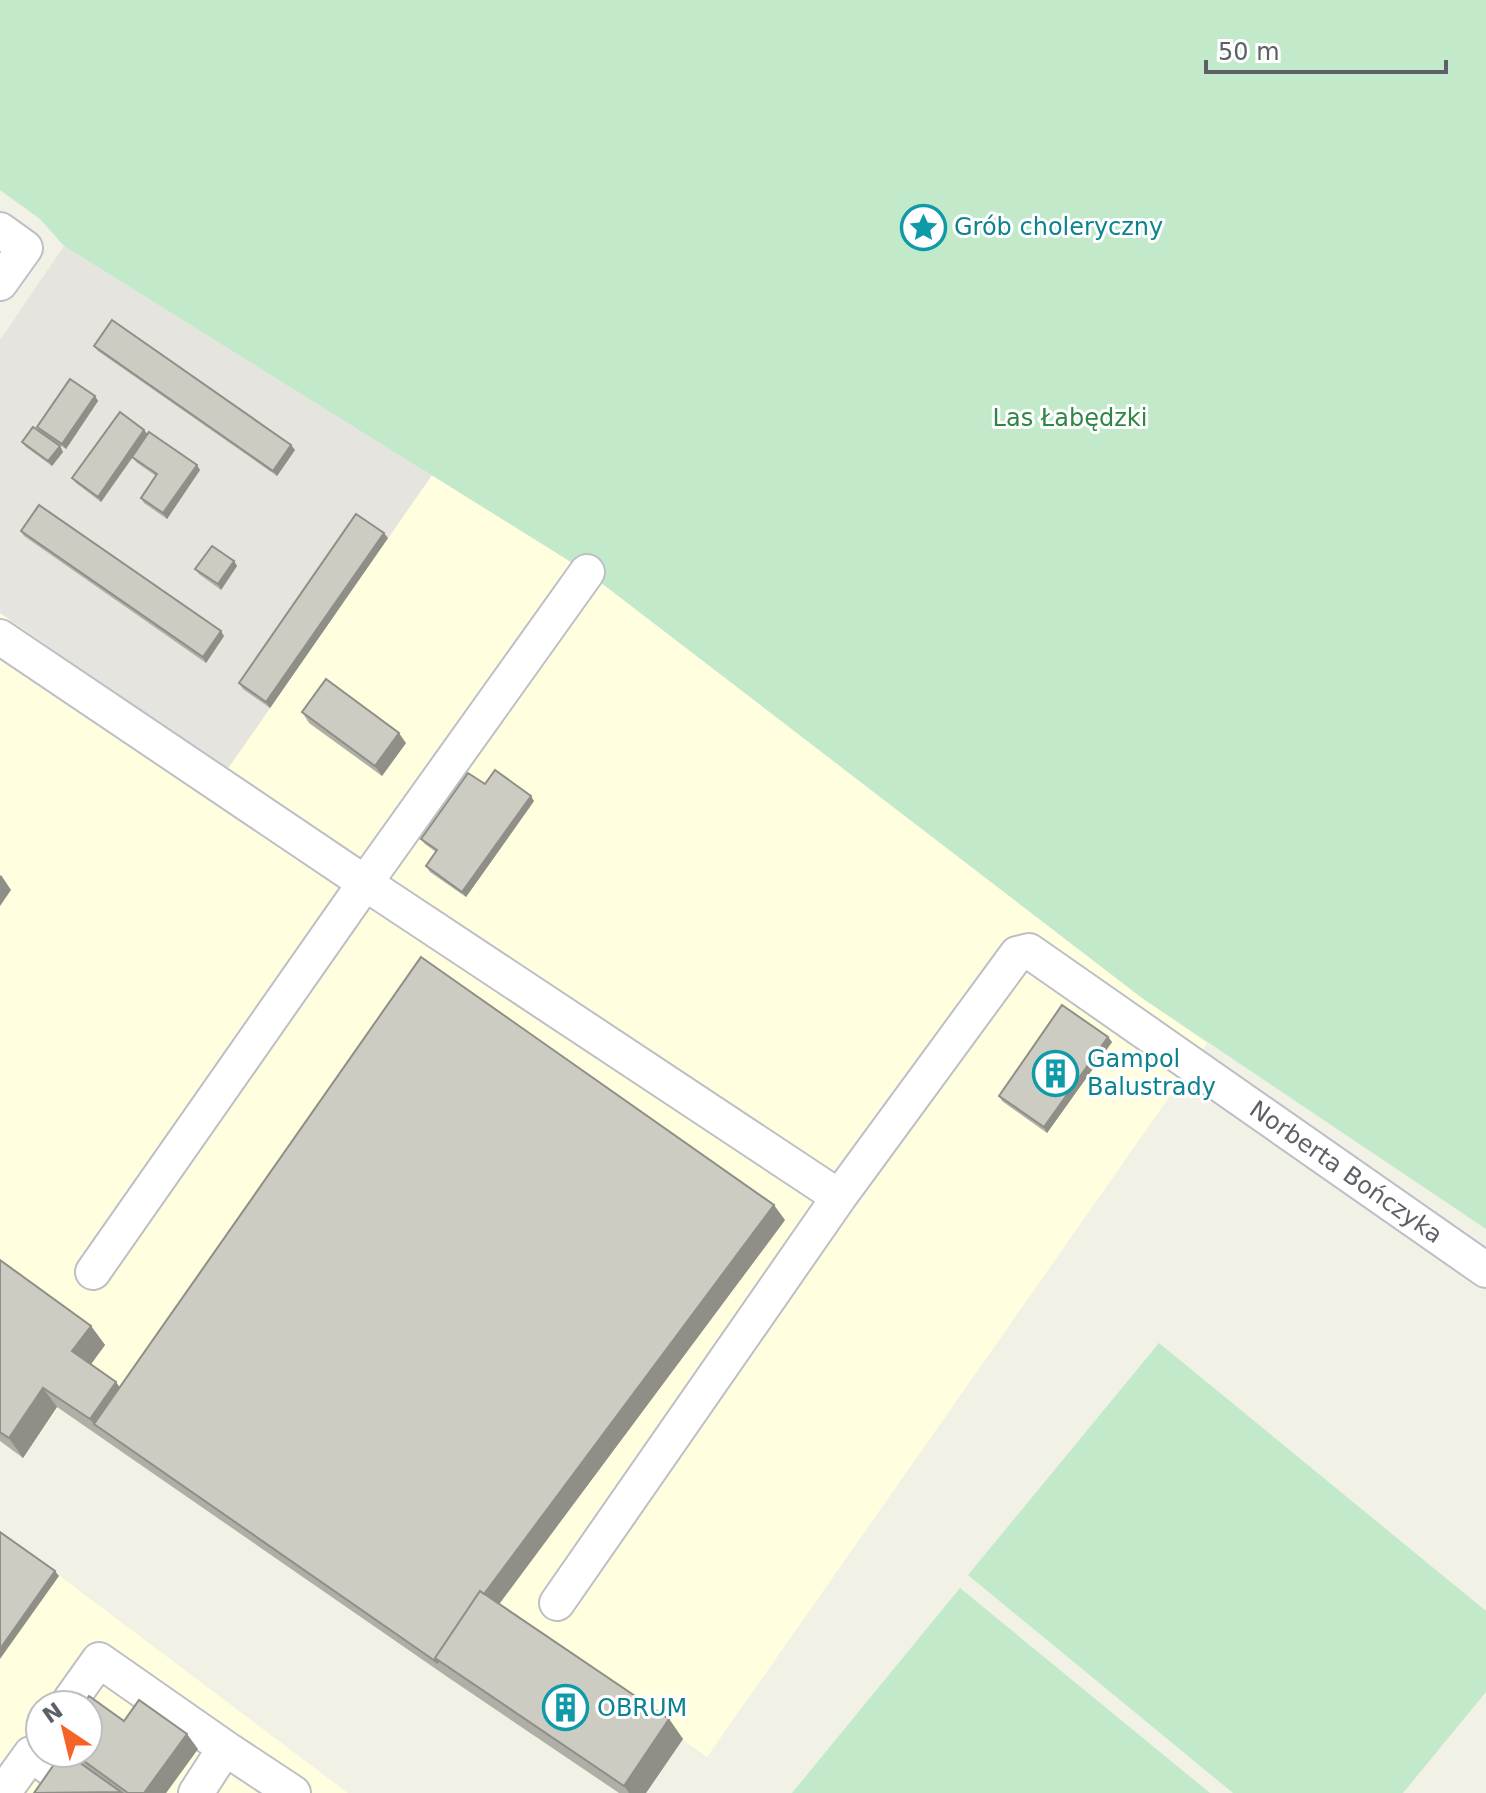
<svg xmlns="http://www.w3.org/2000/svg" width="1486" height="1793" font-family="'DejaVu Sans',sans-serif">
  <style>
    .commercial { fill: #fffede; fill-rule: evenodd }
    .industrial { fill: #e5e4de }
    .green { fill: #c2eaca }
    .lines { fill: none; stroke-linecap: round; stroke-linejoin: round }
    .minor-casing { stroke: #bebfc6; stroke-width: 38 }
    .minor { stroke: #fff; stroke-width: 34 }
    .wall { fill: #afafa8 }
    .shaded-wall { fill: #8f8f88 }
    .building { fill: #ccccc3; stroke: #8f8f88; stroke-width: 2 }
    .labels { text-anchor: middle; stroke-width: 6; stroke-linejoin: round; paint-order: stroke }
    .culture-label { font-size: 24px; fill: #0d838f; stroke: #fff; text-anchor: start }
    .park-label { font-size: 24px; fill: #2f8645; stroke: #fff }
    .street-label { font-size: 24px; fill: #5e6068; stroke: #fff }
  </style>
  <rect width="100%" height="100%" fill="#f1f1e6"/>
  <!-- commercial -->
  <path class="commercial" d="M 432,475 L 587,572 L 1142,998 L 1207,1043 L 707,1757 L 683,1740 L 646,1793 L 619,1793 L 58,1408 L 23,1458 L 0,1441 L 0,613 L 227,769 Z
    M 0,1531 L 348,1793 L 0,1793 ZM 40,1705 L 88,1705 L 88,1753 L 40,1753 Z"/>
  <!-- industrial -->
  <path class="industrial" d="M 64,246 L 432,475 L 227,770 L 0,613 L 0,340 Z"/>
  <!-- green -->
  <path class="green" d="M 0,0 L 1486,0 L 1486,1229 L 1142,998 L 587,572 L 64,246 L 40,219 L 0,190 Z
    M 1159,1343 L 1486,1611 L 1486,1692 L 1403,1793 L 1233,1793 L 968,1575 Z
    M 960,1588 L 1210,1793 L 792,1793 Z"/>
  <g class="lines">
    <defs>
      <path id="minor" d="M 0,230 L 25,248 L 0,283
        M 587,572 L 365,883 L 839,1197
        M 0,637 L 365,883 L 93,1272
        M 557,1603 L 839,1197 L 1017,954 L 1029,951 L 1486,1270
        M 67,1705 L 99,1660 L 225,1748 L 196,1793
        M 225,1748 L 293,1793
        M 3,1793 L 31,1754 L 84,1793"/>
    </defs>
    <!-- minor casing -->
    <use href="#minor" class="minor-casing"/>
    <!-- minor -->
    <use href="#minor" class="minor"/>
  </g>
  <!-- wall -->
  <path class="wall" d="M 94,346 L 295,450 L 277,476 L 98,351 Z
    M 95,396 L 98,401 L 66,449 L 44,435 L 60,446 L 63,452 L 52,466 L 26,447 L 22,442 L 40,432 L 37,427 Z
    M 144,430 L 148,435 L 200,470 L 167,519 L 144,503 L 141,498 L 156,476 L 136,462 L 133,457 L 101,502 L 76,483 L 72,478 Z
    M 21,531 L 224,636 L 206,663 L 24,536 Z
    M 388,538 L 270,708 L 243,689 L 239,683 Z
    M 234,561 L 237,566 L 221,590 L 199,574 L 195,569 Z
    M 302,712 L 406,743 L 382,776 L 309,723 Z
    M 485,784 L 534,801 L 466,897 L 430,872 L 426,866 L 436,852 L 425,844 L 421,839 Z
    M 1108,1037 L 1112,1042 L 1047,1133 L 1002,1101 L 999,1096 Z
    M 785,1220 L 499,1604 L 669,1719 L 683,1739 L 646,1793 L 619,1793 L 449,1678 L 57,1407 L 23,1458 L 0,1441 L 0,1260 L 91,1326 L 105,1345 L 91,1364 L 120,1387 Z
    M 124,1721 L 198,1749 L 166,1793 L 34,1793 L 62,1753 L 88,1753 Z"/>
  <!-- shaded-wall -->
  <path class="shaded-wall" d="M 95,396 L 98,401 L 66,449 L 62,444 Z
    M 144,430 L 148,435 L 101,502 L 98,497 Z
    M 291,445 L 295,450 L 277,476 L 273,471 Z
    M 60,446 L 63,452 L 52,466 L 48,461 Z
    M 197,465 L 200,470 L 167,519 L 163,513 Z
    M 384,533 L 388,538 L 270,708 L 266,702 Z
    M 234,561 L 237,566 L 221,590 L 218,584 Z
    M 221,631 L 224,636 L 206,663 L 203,657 Z
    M 399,733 L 406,743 L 382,776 L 375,766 Z
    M 531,796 L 534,801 L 466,897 L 462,892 Z
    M 1,875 L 11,890 L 0,906 L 0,876 Z
    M 1108,1037 L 1112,1042 L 1047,1133 L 1044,1127 Z
    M 774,1205 L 785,1220 L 494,1611 L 483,1596 Z
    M 91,1326 L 105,1345 L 86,1371 L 72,1351 Z
    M 116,1382 L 130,1402 L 94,1424 L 90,1419 Z
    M 43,1388 L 57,1407 L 23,1458 L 9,1438 Z
    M 55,1571 L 59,1576 L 0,1659 L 0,1649 Z
    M 669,1719 L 683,1739 L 646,1793 L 629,1793 L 624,1786 Z
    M 187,1734 L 198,1749 L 166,1793 L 144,1793 Z"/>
  <!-- building -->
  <path class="building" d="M 112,320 L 291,445 L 273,471 L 94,346 Z
    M 70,379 L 95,396 L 62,444 L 37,427 Z
    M 120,412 L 144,430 L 98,497 L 72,478 Z
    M 33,427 L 60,446 L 48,461 L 22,442 Z
    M 149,432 L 197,465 L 163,513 L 141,498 L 157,474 L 132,457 Z
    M 39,505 L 221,631 L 203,657 L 21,531 Z
    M 356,514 L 384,533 L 266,702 L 239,683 Z
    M 212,546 L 234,561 L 218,584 L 195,569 Z
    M 326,679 L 399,733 L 375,766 L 302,712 Z
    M 495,770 L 531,796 L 462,892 L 426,866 L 437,850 L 421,839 L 468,773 L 485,784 Z
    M 421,957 L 774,1205 L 484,1594 L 480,1591 L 435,1658 L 438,1663 L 94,1424 Z
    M 1062,1005 L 1108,1037 L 1044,1127 L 999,1096 Z
    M 0,1260 L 91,1326 L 72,1351 L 116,1382 L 90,1419 L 43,1388 L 9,1438 L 0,1432 Z
    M 0,1532 L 55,1571 L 0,1649 Z
    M 480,1591 L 669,1719 L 624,1786 L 435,1658 Z
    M 89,1696 L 124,1721 L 139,1700 L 187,1734 L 144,1793 L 128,1793 L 73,1753 L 88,1753 L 88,1705 L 82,1705 Z
    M 62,1753 L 66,1753 L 121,1792 L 34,1793 Z"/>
  <!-- icons -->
  <defs>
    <symbol id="sight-ring" viewBox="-11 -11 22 22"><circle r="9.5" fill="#fff" stroke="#0f9aa8" stroke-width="1.5"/><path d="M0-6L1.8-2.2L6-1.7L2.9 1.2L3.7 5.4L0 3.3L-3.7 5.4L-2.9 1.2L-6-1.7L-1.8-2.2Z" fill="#0f9aa8"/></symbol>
    <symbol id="building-ring" viewBox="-11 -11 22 22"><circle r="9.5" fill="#fff" stroke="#0f9aa8" stroke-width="1.5"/><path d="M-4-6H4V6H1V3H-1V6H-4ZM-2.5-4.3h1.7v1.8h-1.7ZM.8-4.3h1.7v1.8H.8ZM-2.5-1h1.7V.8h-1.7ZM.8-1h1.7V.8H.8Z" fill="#0f9aa8"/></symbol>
  </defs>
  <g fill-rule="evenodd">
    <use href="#sight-ring" x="898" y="202" width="51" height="51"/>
    <use href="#building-ring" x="1030" y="1048" width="51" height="51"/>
    <use href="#building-ring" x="540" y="1682" width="51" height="51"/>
  </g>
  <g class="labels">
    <!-- culture labels -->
    <g class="culture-label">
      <text x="954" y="235">Grób choleryczny</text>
      <text x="1087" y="1067">Gampol<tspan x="1087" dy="28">Balustrady</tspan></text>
      <text x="597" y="1716">OBRUM</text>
    </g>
    <!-- park labels -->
    <g class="park-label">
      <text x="1070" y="426">Las Łabędzki</text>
    </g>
    <!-- street labels -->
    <g class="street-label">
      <text transform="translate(1346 1172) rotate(35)" y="8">Norberta Bończyka</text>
    </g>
  </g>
  <!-- north arrow -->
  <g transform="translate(64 1729) rotate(325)"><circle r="38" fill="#ffffff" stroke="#bfbfc3" stroke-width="2"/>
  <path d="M0-6L14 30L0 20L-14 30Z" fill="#f66327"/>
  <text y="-12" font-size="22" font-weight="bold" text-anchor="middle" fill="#5e6068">N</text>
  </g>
  <!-- scale -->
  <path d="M1206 60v12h240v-12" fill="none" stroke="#5e6068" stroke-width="4"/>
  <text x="1218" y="60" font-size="24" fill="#5e6068" stroke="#ffffff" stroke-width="6" paint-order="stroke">50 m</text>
</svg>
